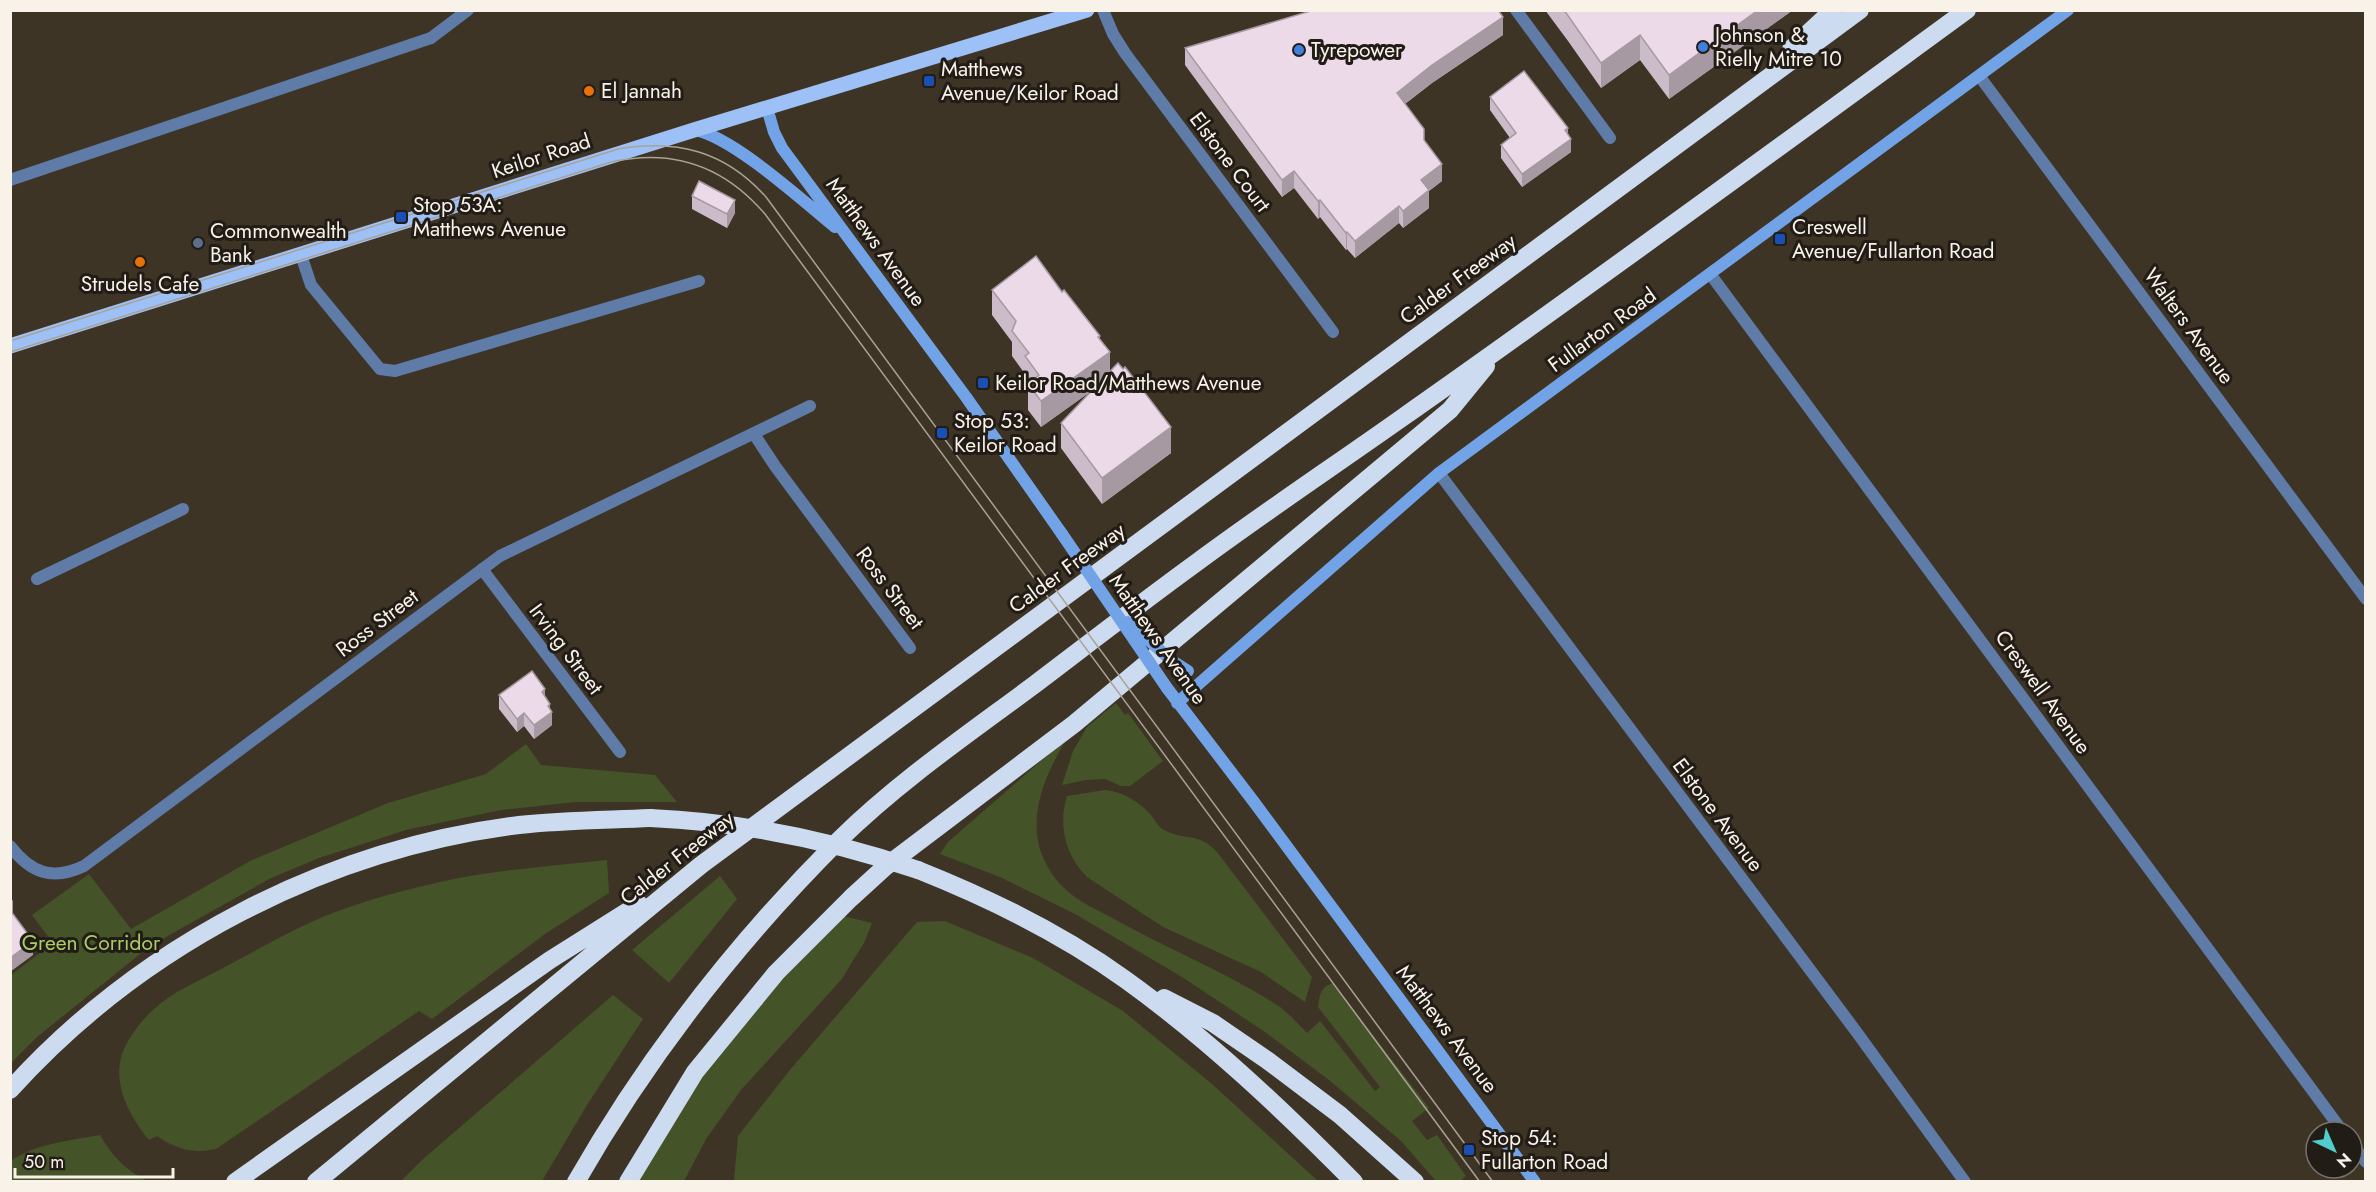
<svg xmlns="http://www.w3.org/2000/svg" width="2376" height="1192" font-family="Jost,sans-serif">
  <style>
    .green { fill: #455329 }
    .lines { fill: none; stroke-linecap: round; stroke-linejoin: round }
    .service { stroke: #5e7ca7; stroke-width: 12 }
    .minor { stroke: #5e7ca7; stroke-width: 12 }
    .secondary { stroke: #73a3e7; stroke-width: 12 }
    .primary { stroke: #9dc1f6; stroke-width: 15 }
    .motorway { stroke: #ccdbf0; stroke-width: 18 }
    .tram { stroke: #aaa296; stroke-width: 1.5 }
    .secondary-bridge { stroke: #73a3e7; stroke-width: 12 }
    .motorway-bridge { stroke: #ccdbf0; stroke-width: 18 }
    .wall { fill: #ccbbc8 }
    .shaded-wall { fill: #a699a2 }
    .building { fill: #eddae8; stroke: #a699a2; stroke-width: 1.5 }
    .shop-dot { fill: #3f7fe0; stroke: #211c16; stroke-width: 2 }
    .transit-dot { fill: #1a4fb4; stroke: #211c16; stroke-width: 2 }
    .food-dot { fill: #e8710a; stroke: #211c16; stroke-width: 2 }
    .service-dot { fill: #5c6f8a; stroke: #211c16; stroke-width: 2 }
    .labels { text-anchor: middle; stroke-width: 6; stroke-linejoin: round; paint-order: stroke }
    .poi-label { font-size: 21px; fill: #f9f2e9; stroke: #211c16; text-anchor: start }
    .street-label { font-size: 21px; fill: #f9f2e9; stroke: #211c16 }
    .park-label { font-size: 21px; fill: #aacd66; stroke: #211c16 }
  </style>
  <rect width="100%" height="100%" fill="#3e3425"/>
  <!-- green -->
  <path class="green" d="M 1116,703 L 1125,715 L 1128,713 L 1163,761 L 1130,786 L 1121,786 L 1105,779 L 1086,780 L 1062,785 L 1073,751 L 1087,727 Z
    M 1066,739 C 1050,768 1034,798 1037,833 C 1038,851 1049,873 1062,886 C 1076,901 1098,910 1116,920 C 1168,949 1226,972 1277,1005 C 1288,1012 1297,1023 1307,1033 L 1320,1021 L 1375,1091 L 1380,1087 L 1318,1007 C 1320,995 1320,987 1333,983 L 1429,1108 L 1412,1121 L 1427,1140 L 1437,1135 L 1466,1176 L 1460,1181 L 1436,1181 L 1401,1141 L 1329,1080 L 1265,1032 L 1182,977 L 1075,914 L 1000,877 L 940,854 L 948,842 Z
    M 526,744 L 541,765 L 655,775 L 677,802 L 576,802 L 501,810 L 406,830 L 319,858 L 271,878 L 150,946 L 37,1037 L 11,1063 L 11,975 L 53,943 L 32,915 L 89,874 L 131,929 L 250,861 L 388,803 L 486,774 Z
    M 1105,790 C 1123,792 1138,801 1150,814 C 1155,820 1159,828 1166,831 C 1188,841 1198,832 1217,852 L 1312,977 L 1305,1002 L 1261,972 L 1163,927 L 1087,877 C 1065,855 1058,825 1067,796 Z
    M 607,860 L 609,893 L 545,934 L 432,1019 L 419,1011 L 216,1149 C 193,1154 176,1149 157,1136 L 149,1140 C 129,1116 110,1081 124,1049 C 131,1034 142,1020 154,1009 C 172,992 199,981 221,969 C 249,955 276,938 305,925 C 347,905 395,892 440,882 C 495,870 551,866 607,860 Z
    M 720,876 L 737,899 L 669,983 L 632,950 Z
    M 843,916 L 872,923 L 864,943 L 841,980 L 741,1090 L 706,1139 L 684,1181 L 634,1182 L 715,1054 L 782,976 Z
    M 945,921 L 1033,958 L 1123,1011 L 1212,1084 L 1318,1181 L 734,1181 L 738,1136 L 789,1071 L 917,922 Z
    M 613,995 L 643,1019 L 587,1105 L 542,1181 L 401,1181 L 422,1160 Z
    M 100,1135 C 112,1156 126,1170 147,1181 L 11,1181 L 11,1161 C 35,1143 71,1141 100,1135 Z"/>
  <g class="lines">
    <!-- service -->
    <path class="service" d="M 10,180 L 431,38
      M 301,255 L 311,285 L 380,369 L 395,371 L 699,281
      M 37,579 L 183,509"/>
    <!-- minor -->
    <path class="minor" d="M 1103,10 L 1113,34 L 1125,53 L 1333,332
      M 1516,10 L 1610,138
      M 431,38 L 468,10
      M 1980,77 L 2366,599
      M 1711,275 L 2343,1132
      M 754,434 L 775,466 L 910,648
      M 1439,473 L 1858,1034 L 1965,1182
      M 482,569 L 620,752
      M 10,846 C 31,873 52,881 84,866 L 500,556 L 810,406
      M 2352,1144 L 2366,1162"/>
    <!-- secondary -->
    <path class="secondary" d="M 767,108 L 774,132 L 782,148 L 966,397 L 1062,534
      M 695,130 C 733,137 803,201 835,227
      M 1167,688 L 1254,802 L 1535,1182
      M 1177,703 L 1439,473 L 2068,10"/>
    <!-- primary -->
    <path class="primary" d="M 10,346 L 694,130 L 1087,10"/>
    <!-- motorway -->
    <path class="motorway" d="M 1791,49 L 1833,10
      M 918,870 C 991,899 1062,934 1126,980 C 1208,1039 1283,1110 1354,1182
      M 1164,998 L 1213,1023 L 1267,1060 L 1340,1115 L 1415,1182
      M 10,1090 C 141,945 326,849 519,825 C 562,820 607,820 650,818
      M 235,1182 L 550,960 L 639,904
      M 316,1182 L 701,865 L 1860,10
      M 576,1182 C 648,1056 737,942 839,840 C 898,782 968,734 1034,685 C 1088,644 1141,603 1196,563 C 1262,514 1331,468 1399,420 C 1590,286 1778,148 1967,10
      M 628,1182 L 695,1072 L 776,973 L 851,898 L 885,867 L 1074,724 L 1450,410 L 1486,366"/>
    <!-- tram -->
    <path class="tram" d="M 10,341 L 618,149 C 677,139 725,151 766,197 L 1493,1182
      M 10,352 L 611,162 C 673,148 724,166 765,214 L 1480,1182"/>
    <!-- secondary-bridge -->
    <path class="secondary-bridge" d="M 1062,534 L 1167,688
      M 1128,622 L 1171,660 L 1188,671"/>
    <!-- motorway-bridge -->
    <path class="motorway-bridge" d="M 650,818 C 743,822 830,840 918,870"/>
  </g>
  <!-- wall -->
  <path class="wall" d="M 1545,10 L 1793,10 L 1669,99 L 1640,60 L 1601,88 L 1568,41 Z
    M 1503,35 L 1432,83 L 1405,104 L 1424,141 L 1442,181 L 1429,191 L 1429,208 L 1403,228 L 1399,223 L 1355,258 L 1347,249 L 1346,250 L 1320,217 L 1318,219 L 1294,188 L 1282,197 L 1185,65 L 1185,48 Z
    M 1490,97 L 1568,134 L 1571,152 L 1522,187 L 1501,158 L 1501,145 L 1510,138 L 1490,110 Z
    M 692,196 L 735,213 L 727,228 L 692,209 Z
    M 992,290 L 1062,292 L 1100,340 L 1110,372 L 1171,453 L 1102,504 L 1061,448 L 1061,423 L 1091,391 L 1041,427 L 1028,410 L 1028,385 L 1025,382 L 1025,374 L 1012,356 L 1012,342 L 992,315 Z
    M 499,695 L 545,697 L 550,710 L 552,725 L 534,739 L 524,726 L 517,732 L 499,709 Z"/>
  <!-- shaded-wall -->
  <path class="shaded-wall" d="M 1758,10 L 1793,10 L 1669,99 L 1669,75 Z
    M 1503,17 L 1503,35 L 1432,83 L 1397,110 L 1397,93 L 1432,65 Z
    M 1640,35 L 1640,60 L 1601,88 L 1601,63 Z
    M 1568,128 L 1568,141 L 1571,139 L 1571,152 L 1522,187 L 1522,174 Z
    M 1442,164 L 1442,181 L 1429,191 L 1429,208 L 1403,228 L 1403,211 L 1421,180 Z
    M 1294,171 L 1294,188 L 1282,197 L 1282,180 Z
    M 735,200 L 735,213 L 727,228 L 727,214 Z
    M 1320,200 L 1320,217 L 1318,219 L 1318,201 Z
    M 1399,206 L 1399,223 L 1355,258 L 1355,241 Z
    M 1347,232 L 1347,249 L 1346,250 L 1346,233 Z
    M 1100,336 L 1100,359 L 1110,352 L 1110,378 L 1041,427 L 1041,401 Z
    M 1171,427 L 1171,453 L 1102,504 L 1102,478 Z
    M 545,689 L 545,702 L 542,692 Z
    M 550,704 L 550,713 L 552,712 L 552,725 L 534,739 L 534,725 L 548,706 Z
    M 524,713 L 524,726 L 517,732 L 517,719 Z
    M 13,900 L 13,915 L 10,916 L 10,902 Z
    M 33,941 L 33,955 L 10,972 L 10,958 Z"/>
  <!-- building -->
  <path class="building" d="M 1314,10 L 1498,10 L 1503,17 L 1432,65 L 1397,93 L 1424,129 L 1424,140 L 1442,164 L 1421,180 L 1429,190 L 1403,211 L 1399,206 L 1355,241 L 1347,232 L 1346,233 L 1320,200 L 1318,201 L 1294,171 L 1282,180 L 1185,48 Z
    M 1564,10 L 1758,10 L 1669,75 L 1640,35 L 1601,63 Z
    M 1524,71 L 1568,128 L 1565,130 L 1571,139 L 1522,174 L 1501,145 L 1516,133 L 1490,97 Z
    M 699,181 L 735,200 L 727,214 L 692,196 Z
    M 1036,256 L 1062,292 L 1064,290 L 1100,336 L 1098,337 L 1110,352 L 1041,401 L 1028,384 L 1039,375 L 1025,356 L 1029,353 L 1012,331 L 1016,321 L 992,290 Z
    M 1118,363 L 1123,369 L 1125,367 L 1171,427 L 1102,478 L 1061,423 Z
    M 532,671 L 545,689 L 542,692 L 550,704 L 548,706 L 552,712 L 534,725 L 524,713 L 517,719 L 499,695 Z
    M 10,910 L 33,941 L 10,958 Z"/>
  <!-- markers -->
  <g class="shop-dot">
    <circle cx="1703" cy="47" r="6"/>
    <circle cx="1299" cy="50" r="6"/>
  </g>
  <g class="transit-dot">
    <rect x="923" y="75" width="12" height="12" rx="3"/>
    <rect x="395" y="211" width="12" height="12" rx="3"/>
    <rect x="1774" y="233" width="12" height="12" rx="3"/>
    <rect x="977" y="377" width="12" height="12" rx="3"/>
    <rect x="936" y="427" width="12" height="12" rx="3"/>
    <rect x="1463" y="1144" width="12" height="12" rx="3"/>
  </g>
  <g class="food-dot">
    <circle cx="589" cy="91" r="6"/>
    <circle cx="140" cy="262" r="6"/>
  </g>
  <circle class="service-dot" cx="198" cy="243" r="6"/>
  <g class="labels">
    <!-- poi labels -->
    <g class="poi-label">
      <text x="1715" y="42">Johnson &amp;<tspan x="1715" dy="24">Rielly Mitre 10</tspan></text>
      <text x="1311" y="57">Tyrepower</text>
      <text x="941" y="76">Matthews<tspan x="941" dy="24">Avenue/Keilor Road</tspan></text>
      <text x="601" y="98">El Jannah</text>
      <text x="413" y="212">Stop 53A:<tspan x="413" dy="24">Matthews Avenue</tspan></text>
      <text x="1792" y="234">Creswell<tspan x="1792" dy="24">Avenue/Fullarton Road</tspan></text>
      <text x="210" y="238">Commonwealth<tspan x="210" dy="24">Bank</tspan></text>
      <text x="140" y="291" text-anchor="middle">Strudels Cafe</text>
      <text x="995" y="390">Keilor Road/Matthews Avenue</text>
      <text x="954" y="428">Stop 53:<tspan x="954" dy="24">Keilor Road</tspan></text>
      <text x="1481" y="1145">Stop 54:<tspan x="1481" dy="24">Fullarton Road</tspan></text>
    </g>
    <!-- street labels -->
    <g class="street-label">
      <text transform="translate(541 156) rotate(-18)" y="7">Keilor Road</text>
      <text transform="translate(1230 162) rotate(53)" y="7">Elstone Court</text>
      <text transform="translate(876 242) rotate(54)" y="7">Matthews Avenue</text>
      <text transform="translate(1458 279) rotate(-36)" y="7">Calder Freeway</text>
      <text transform="translate(2189 326) rotate(54)" y="7">Walters Avenue</text>
      <text transform="translate(1602 330) rotate(-36)" y="7">Fullarton Road</text>
      <text transform="translate(1067 568) rotate(-36)" y="7">Calder Freeway</text>
      <text transform="translate(890 588) rotate(53)" y="7">Ross Street</text>
      <text transform="translate(377 623) rotate(-37)" y="7">Ross Street</text>
      <text transform="translate(1158 639) rotate(55)" y="7">Matthews Avenue</text>
      <text transform="translate(566 649) rotate(53)" y="7">Irving Street</text>
      <text transform="translate(2043 692) rotate(54)" y="7">Creswell Avenue</text>
      <text transform="translate(1718 815) rotate(53)" y="7">Elstone Avenue</text>
      <text transform="translate(677 858) rotate(-38)" y="7">Calder Freeway</text>
      <text transform="translate(1447 1029) rotate(53)" y="7">Matthews Avenue</text>
    </g>
    <!-- park labels -->
    <g class="park-label">
      <text x="91" y="950">Green Corridor</text>
    </g>
  </g>
  <!-- border -->
  <rect width="2376" height="1192" fill="none" stroke="#f9f2e9" stroke-width="24"/>
  <!-- north arrow -->
  <g transform="translate(2334 1150) rotate(136)"><circle r="28" fill="#211c16" stroke="#77726a" stroke-width="1.5"/>
  <path d="M0-4.5L10 22L0 15L-10 22Z" fill="#52cdcd"/>
  <text y="-9" font-size="16" font-weight="bold" text-anchor="middle" fill="#f9f2e9">N</text>
  </g>
  <!-- scale -->
  <path d="M15 1168v9h158v-9" fill="none" stroke="#f9f2e9" stroke-width="3"/>
  <text x="24" y="1168" font-size="18" fill="#f9f2e9" stroke="#211c16" stroke-width="4.5" paint-order="stroke">50 m</text>
</svg>
